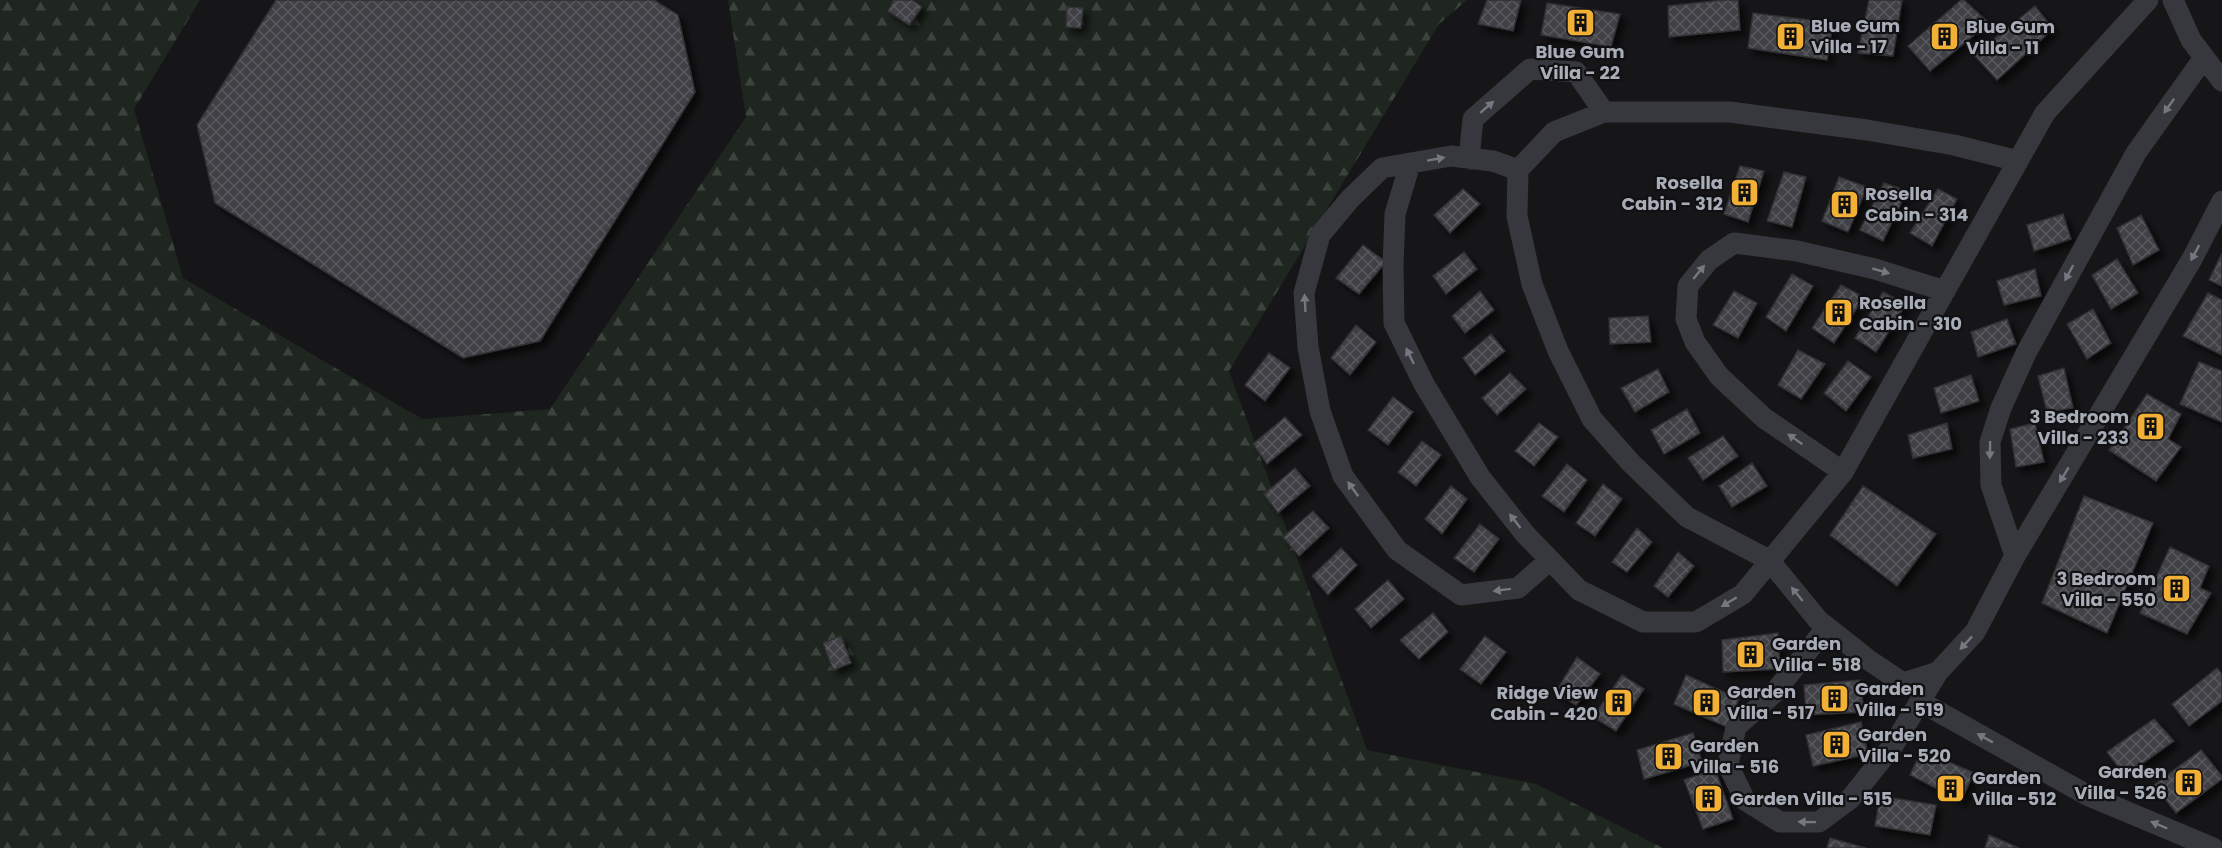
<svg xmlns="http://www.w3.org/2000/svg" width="2222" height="848" font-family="Poppins,sans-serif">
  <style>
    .forest { fill: url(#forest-firs) }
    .building { fill: url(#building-cross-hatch); stroke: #303034; stroke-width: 1.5; filter: url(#shadow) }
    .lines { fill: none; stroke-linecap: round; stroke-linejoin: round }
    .lane { stroke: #37383d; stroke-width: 21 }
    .oneway { fill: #757881 }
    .labels { text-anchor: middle; stroke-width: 4.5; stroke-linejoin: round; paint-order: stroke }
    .poi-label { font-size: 18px; font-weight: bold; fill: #a8adb8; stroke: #111113; text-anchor: start }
  </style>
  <defs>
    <pattern id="forest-firs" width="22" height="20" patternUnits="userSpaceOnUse" patternTransform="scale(1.5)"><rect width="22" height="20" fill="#1e261f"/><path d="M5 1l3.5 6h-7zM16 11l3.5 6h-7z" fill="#3c433d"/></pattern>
    <pattern id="building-cross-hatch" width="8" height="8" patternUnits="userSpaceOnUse" patternTransform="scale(1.5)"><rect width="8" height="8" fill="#404145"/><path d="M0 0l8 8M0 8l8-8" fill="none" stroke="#595a5e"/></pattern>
    <filter id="shadow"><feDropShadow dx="5.5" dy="5.5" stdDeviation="3" flood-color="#0009"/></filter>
  </defs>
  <rect width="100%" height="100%" fill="#161618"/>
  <!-- forest -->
  <path class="forest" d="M 0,0 L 200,0 L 134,109 L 183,278 L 422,419 L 550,409 L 746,117 L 728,0 L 1467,0 L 1439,24 L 1229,371 L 1367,750 L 1536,784 L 1663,848 L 0,848 Z"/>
  <!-- building -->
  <path class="building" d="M 276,0 L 654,0 L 678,15 L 695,92 L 540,341 L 463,358 L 215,203 L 197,125 Z
    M 894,0 L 912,0 L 922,7 L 909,25 L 888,11 Z
    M 1487,0 L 1521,0 L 1513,31 L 1478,24 Z
    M 1723,0 L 1738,0 L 1740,30 L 1669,37 L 1668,6 Z
    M 1869,0 L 1902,0 L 1893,56 L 1858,53 Z
    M 1961,0 L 1964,0 L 1989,23 L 1930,71 L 1908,46 Z
    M 1547,3 L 1620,14 L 1611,47 L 1541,35 Z
    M 2035,6 L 2053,29 L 1997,80 L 1974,55 Z
    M 1067,7 L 1083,8 L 1081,28 L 1066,27 Z
    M 1753,13 L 1833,23 L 1827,60 L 1748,48 Z
    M 1740,166 L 1764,171 L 1748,222 L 1724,214 Z
    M 1784,172 L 1806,177 L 1792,227 L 1767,221 Z
    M 1839,177 L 1867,187 L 1848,232 L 1822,221 Z
    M 1884,183 L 1907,191 L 1883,241 L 1860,230 Z
    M 1463,189 L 1480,204 L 1450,233 L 1434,215 Z
    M 1938,189 L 1957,199 L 1932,246 L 1910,233 Z
    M 2063,214 L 2071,239 L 2034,251 L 2027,225 Z
    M 2141,215 L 2159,250 L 2133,265 L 2117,228 Z
    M 1363,245 L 1386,262 L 1359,294 L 1336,278 Z
    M 1464,252 L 1477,269 L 1446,294 L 1433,276 Z
    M 2222,253 L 2222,286 L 2209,280 Z
    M 2117,259 L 2138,293 L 2111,309 L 2092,275 Z
    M 2035,269 L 2041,296 L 2004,305 L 1997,281 Z
    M 1792,274 L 1813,286 L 1786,331 L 1766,317 Z
    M 1841,285 L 1864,297 L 1834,343 L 1812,328 Z
    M 1480,291 L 1494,310 L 1465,333 L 1452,316 Z
    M 1734,291 L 1757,303 L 1738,338 L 1713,325 Z
    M 1883,292 L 1906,304 L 1876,352 L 1855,338 Z
    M 2208,293 L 2222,300 L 2222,355 L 2183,336 Z
    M 2093,309 L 2111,343 L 2087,359 L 2067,324 Z
    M 1648,316 L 1651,342 L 1610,344 L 1609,318 Z
    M 2007,319 L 2016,344 L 1978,357 L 1971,332 Z
    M 1356,325 L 1376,342 L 1350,375 L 1331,358 Z
    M 1491,334 L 1505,351 L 1475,375 L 1463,358 Z
    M 1798,350 L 1825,364 L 1801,399 L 1778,385 Z
    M 1269,353 L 1290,368 L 1265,401 L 1245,385 Z
    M 1848,361 L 1871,377 L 1846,411 L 1824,393 Z
    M 2199,362 L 2222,371 L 2222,422 L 2180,404 Z
    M 2064,368 L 2073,408 L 2047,412 L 2038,376 Z
    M 1658,369 L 1669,392 L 1635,412 L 1621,388 Z
    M 1510,373 L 1526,389 L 1497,415 L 1482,398 Z
    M 1971,375 L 1979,401 L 1941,413 L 1934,388 Z
    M 2147,394 L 2181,414 L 2168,439 L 2181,447 L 2156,481 L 2109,450 Z
    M 1393,397 L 1413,412 L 1388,445 L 1368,430 Z
    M 1687,409 L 1700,433 L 1664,454 L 1651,430 Z
    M 1285,417 L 1302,435 L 1267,464 L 1253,444 Z
    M 1539,423 L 1558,437 L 1534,466 L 1515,451 Z
    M 1947,423 L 1952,449 L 1913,458 L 1908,435 Z
    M 2035,423 L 2044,462 L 2016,467 L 2010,429 Z
    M 1723,436 L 1738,456 L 1703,480 L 1688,458 Z
    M 1422,441 L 1441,455 L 1416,486 L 1398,472 Z
    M 1752,463 L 1767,486 L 1732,507 L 1719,486 Z
    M 1567,464 L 1587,480 L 1564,512 L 1542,496 Z
    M 1295,468 L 1310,486 L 1278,513 L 1264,494 Z
    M 1603,484 L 1622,499 L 1595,536 L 1576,523 Z
    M 1451,486 L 1467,499 L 1442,534 L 1425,519 Z
    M 1863,486 L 1936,534 L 1897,586 L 1830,535 Z
    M 2084,496 L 2153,523 L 2107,633 L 2042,603 Z
    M 1313,511 L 1329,528 L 1299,556 L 1283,537 Z
    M 1480,524 L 1499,539 L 1474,572 L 1454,558 Z
    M 1637,528 L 1652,542 L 1627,572 L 1612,562 Z
    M 2170,547 L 2209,566 L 2200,588 L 2211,593 L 2187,634 L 2140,613 Z
    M 1341,548 L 1357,565 L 1328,595 L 1312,576 Z
    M 1678,552 L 1694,566 L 1668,597 L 1654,586 Z
    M 1388,580 L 1404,599 L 1371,628 L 1355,609 Z
    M 1433,613 L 1448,632 L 1419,659 L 1400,640 Z
    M 1778,633 L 1780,669 L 1723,672 L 1722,640 Z
    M 841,636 L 851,663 L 833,670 L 823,643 Z
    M 1485,636 L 1506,652 L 1481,684 L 1460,669 Z
    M 1577,657 L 1600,674 L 1576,705 L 1555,693 Z
    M 2217,668 L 2222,674 L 2222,701 L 2189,726 L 2172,704 Z
    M 1622,675 L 1644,689 L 1616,731 L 1593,717 Z
    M 1686,675 L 1739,699 L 1727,727 L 1674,704 Z
    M 1860,680 L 1864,712 L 1806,715 L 1804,685 Z
    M 2154,719 L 2174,741 L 2125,776 L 2107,752 Z
    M 1861,722 L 1868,754 L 1813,766 L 1806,735 Z
    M 1693,733 L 1702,762 L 1644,779 L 1637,750 Z
    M 1922,750 L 1974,773 L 1961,801 L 1910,775 Z
    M 2201,750 L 2222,776 L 2222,779 L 2176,813 L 2154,785 Z
    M 1715,769 L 1733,819 L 1703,829 L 1684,780 Z
    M 1880,796 L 1936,805 L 1930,835 L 1875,826 Z
    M 1989,835 L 2019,848 L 1985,848 Z
    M 1830,838 L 1866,848 L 1827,848 Z"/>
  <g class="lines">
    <!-- lane -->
    <path class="lane" d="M 2173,0 L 2191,40 L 2222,81
      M 1469,159 L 1473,119 L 1530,69 L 1576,72 L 1604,112
      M 2018,161 L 1954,145 L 1867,130 L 1730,112 L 1604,112 L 1554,132 L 1518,170 L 1517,216 L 1532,284 L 1558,351 L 1592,419 L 1631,463 L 1687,517 L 1769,560 L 1818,620 L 1870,661 L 1903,683 L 1938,672 L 1975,632 L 2015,556 L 2192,259 L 2222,201
      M 1410,164 L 1395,214 L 1393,266 L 1394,323 L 1424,384 L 1480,477 L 1525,534 L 1579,590 L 1643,622 L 1696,622 L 1743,594 L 1843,472 L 2045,113 L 2148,0
      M 1518,170 L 1493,161 L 1451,156 L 1382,168 L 1350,199 L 1320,235 L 1304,293 L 1308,347 L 1320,411 L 1343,476 L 1397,550 L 1461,595 L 1518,588 L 1550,560
      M 1843,472 L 1764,418 L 1719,376 L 1695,342 L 1686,319 L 1688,286 L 1709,260 L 1734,243 L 1797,251 L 1875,269 L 1945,291
      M 2015,556 L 1991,485 L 1990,442 L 2001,408 L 2026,353 L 2136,153 L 2203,59
      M 1827,627 L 1774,693 L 1736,727 L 1728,765 L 1745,800 L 1780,822 L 1819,822 L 1850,799 L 1894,744 L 1938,672
      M 1921,702 L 2087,795 L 2213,848"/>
  </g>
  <!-- one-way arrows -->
  <defs><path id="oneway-solid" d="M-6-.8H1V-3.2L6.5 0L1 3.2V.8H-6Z" transform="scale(1.5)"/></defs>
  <g class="oneway">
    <use href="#oneway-solid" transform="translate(2169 106) rotate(125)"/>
    <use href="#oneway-solid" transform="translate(1487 107) rotate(-41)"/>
    <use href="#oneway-solid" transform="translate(1436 159) rotate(-10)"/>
    <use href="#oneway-solid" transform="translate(2195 253) rotate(118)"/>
    <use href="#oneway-solid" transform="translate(1881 271) rotate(16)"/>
    <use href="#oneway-solid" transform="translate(1699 272) rotate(-51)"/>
    <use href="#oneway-solid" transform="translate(2069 273) rotate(118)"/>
    <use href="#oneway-solid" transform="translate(1305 303) rotate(-93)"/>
    <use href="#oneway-solid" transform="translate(1410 356) rotate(-116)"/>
    <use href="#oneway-solid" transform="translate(1795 439) rotate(-145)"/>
    <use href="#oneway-solid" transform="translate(1990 450) rotate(91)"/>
    <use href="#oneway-solid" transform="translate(2064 475) rotate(121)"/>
    <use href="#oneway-solid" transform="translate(1353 489) rotate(-126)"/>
    <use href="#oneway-solid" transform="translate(1515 521) rotate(-128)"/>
    <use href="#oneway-solid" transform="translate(1502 590) rotate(173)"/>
    <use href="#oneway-solid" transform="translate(1797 594) rotate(-129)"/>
    <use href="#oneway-solid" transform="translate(1729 602) rotate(149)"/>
    <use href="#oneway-solid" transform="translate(1966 643) rotate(133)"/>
    <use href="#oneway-solid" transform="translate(1985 738) rotate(-151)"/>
    <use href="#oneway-solid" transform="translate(1807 822) rotate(-179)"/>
    <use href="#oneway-solid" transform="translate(2159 825) rotate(-157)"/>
  </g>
  <!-- icons -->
  <defs>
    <symbol id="building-square" viewBox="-11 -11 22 22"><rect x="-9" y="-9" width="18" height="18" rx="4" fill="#f2b134" stroke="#111113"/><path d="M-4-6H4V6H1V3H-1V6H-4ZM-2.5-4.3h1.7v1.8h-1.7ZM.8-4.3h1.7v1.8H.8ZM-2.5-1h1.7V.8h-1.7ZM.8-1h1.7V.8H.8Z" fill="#111"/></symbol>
  </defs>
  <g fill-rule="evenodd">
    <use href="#building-square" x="1564" y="6" width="33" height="33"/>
    <use href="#building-square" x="1774" y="20" width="33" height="33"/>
    <use href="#building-square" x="1928" y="20" width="33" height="33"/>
    <use href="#building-square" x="1728" y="176" width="33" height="33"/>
    <use href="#building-square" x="1828" y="188" width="33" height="33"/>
    <use href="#building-square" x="1822" y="296" width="33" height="33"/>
    <use href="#building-square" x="2134" y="410" width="33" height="33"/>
    <use href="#building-square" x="2160" y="572" width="33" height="33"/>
    <use href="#building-square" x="1734" y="638" width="33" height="33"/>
    <use href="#building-square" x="1818" y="682" width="33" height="33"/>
    <use href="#building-square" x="1690" y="686" width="33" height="33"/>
    <use href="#building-square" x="1602" y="686" width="33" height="33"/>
    <use href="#building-square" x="1820" y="728" width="33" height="33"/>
    <use href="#building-square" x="1652" y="740" width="33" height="33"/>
    <use href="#building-square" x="2172" y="766" width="33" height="33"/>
    <use href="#building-square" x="1934" y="772" width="33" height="33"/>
    <use href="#building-square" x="1692" y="782" width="33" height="33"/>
  </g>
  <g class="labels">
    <!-- poi labels -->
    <g class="poi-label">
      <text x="1811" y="32">Blue Gum<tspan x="1811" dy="21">Villa - 17</tspan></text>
      <text x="1966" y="33">Blue Gum<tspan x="1966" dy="21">Villa - 11</tspan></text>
      <text x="1580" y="58" text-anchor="middle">Blue Gum<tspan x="1580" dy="21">Villa - 22</tspan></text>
      <text x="1723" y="189" text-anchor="end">Rosella<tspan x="1723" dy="21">Cabin - 312</tspan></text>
      <text x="1865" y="200">Rosella<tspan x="1865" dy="21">Cabin - 314</tspan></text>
      <text x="1859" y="309">Rosella<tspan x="1859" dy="21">Cabin - 310</tspan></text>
      <text x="2129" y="423" text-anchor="end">3 Bedroom<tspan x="2129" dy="21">Villa - 233</tspan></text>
      <text x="2156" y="585" text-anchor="end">3 Bedroom<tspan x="2156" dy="21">Villa - 550</tspan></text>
      <text x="1772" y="650">Garden<tspan x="1772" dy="21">Villa - 518</tspan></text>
      <text x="1855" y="695">Garden<tspan x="1855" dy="21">Villa - 519</tspan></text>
      <text x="1727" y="698">Garden<tspan x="1727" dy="21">Villa - 517</tspan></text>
      <text x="1598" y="699" text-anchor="end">Ridge View<tspan x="1598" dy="21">Cabin - 420</tspan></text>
      <text x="1858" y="741">Garden<tspan x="1858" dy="21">Villa - 520</tspan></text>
      <text x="1690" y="752">Garden<tspan x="1690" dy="21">Villa - 516</tspan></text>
      <text x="2167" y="778" text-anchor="end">Garden<tspan x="2167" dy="21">Villa - 526</tspan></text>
      <text x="1972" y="784">Garden<tspan x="1972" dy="21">Villa -512</tspan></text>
      <text x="1730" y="805">Garden Villa - 515</text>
    </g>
  </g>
</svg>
